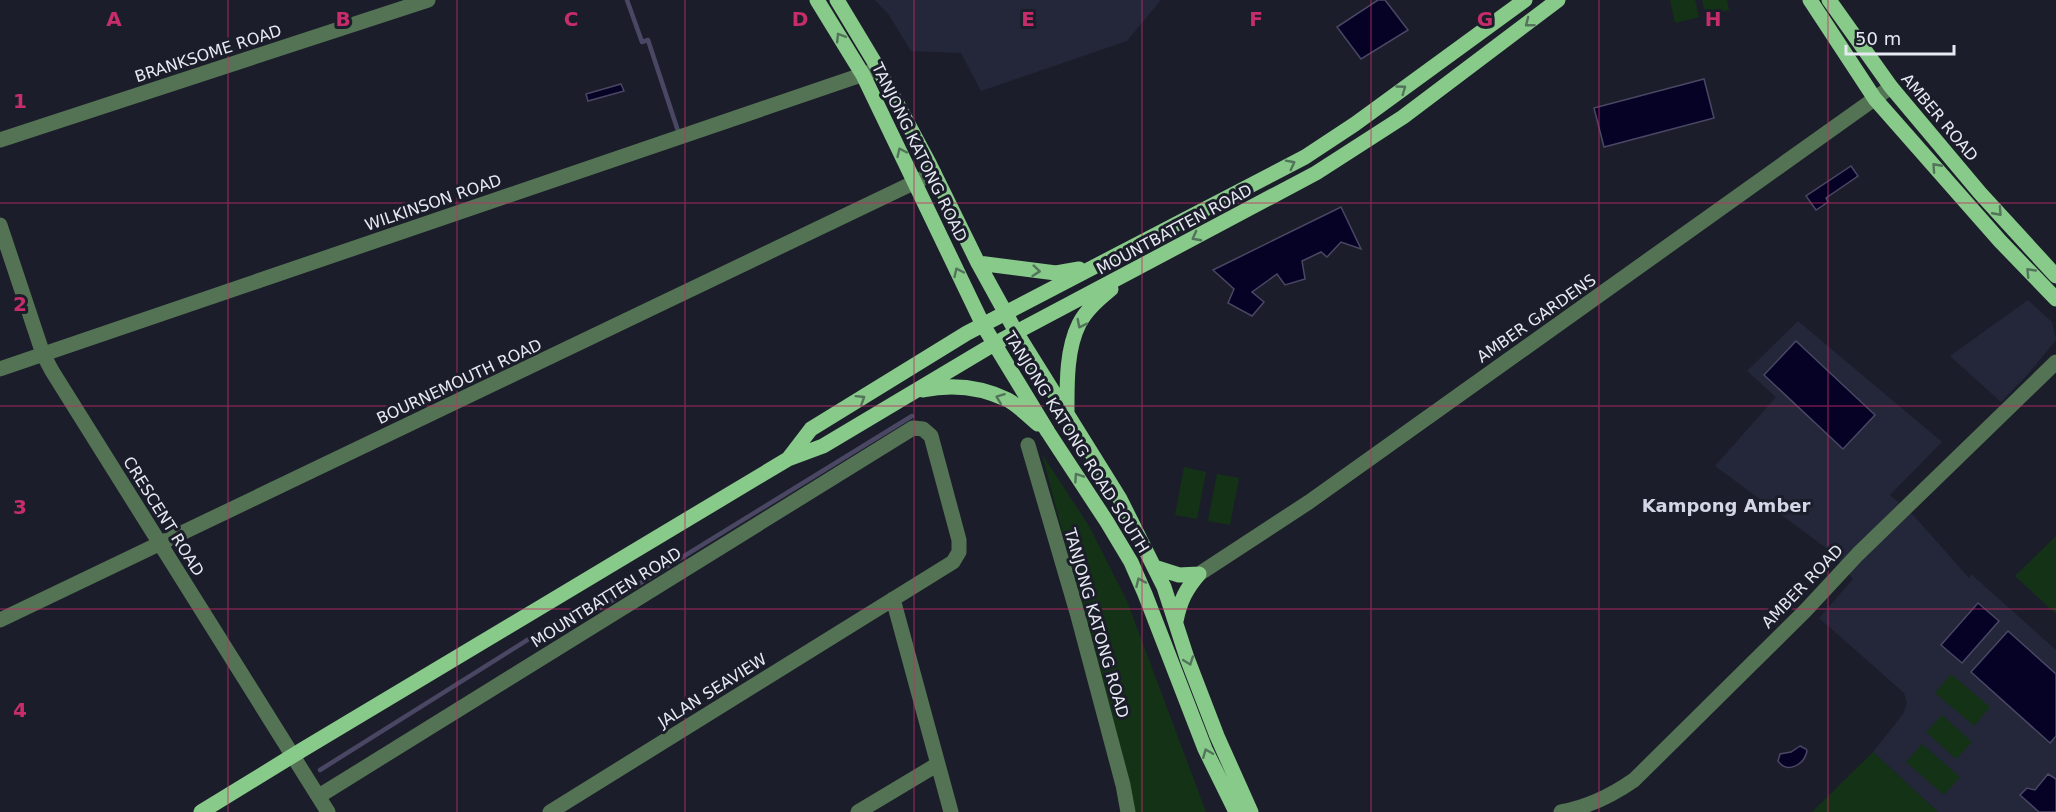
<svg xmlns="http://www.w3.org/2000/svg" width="2056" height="812" font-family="'DejaVu Sans',sans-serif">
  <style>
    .built { fill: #232739 }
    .green { fill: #143216 }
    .water { fill: #050226; stroke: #494763; stroke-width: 1.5 }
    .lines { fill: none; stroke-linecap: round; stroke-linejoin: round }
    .stream { stroke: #494763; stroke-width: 4.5 }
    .minor { stroke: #547354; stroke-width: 15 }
    .major { stroke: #88ca89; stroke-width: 15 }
    .oneway { stroke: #52745a }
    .grid { fill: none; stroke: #c62d6a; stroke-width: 1.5; stroke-opacity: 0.55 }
    .labels { text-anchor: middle; stroke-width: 6; stroke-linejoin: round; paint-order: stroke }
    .street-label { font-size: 16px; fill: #e7e9f2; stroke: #1b1e2a }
    .neighbourhood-label { font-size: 18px; font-weight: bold; fill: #d2d6e7; stroke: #1b1e2a }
    .grid-label { font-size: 20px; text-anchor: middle; font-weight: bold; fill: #c62d6a; stroke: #1b1e2a; stroke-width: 6; stroke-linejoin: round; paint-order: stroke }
  </style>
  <rect width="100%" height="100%" fill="#1b1e2a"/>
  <!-- built -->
  <path class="built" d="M 875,0 L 1161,0 L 1127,41 L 981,91 L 961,53 L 911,51 L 889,15 Z
    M 2028,300 L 2052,322 L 2056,340 L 2028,374 L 2001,402 L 1950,356 Z
    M 1798,321 L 1942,442 L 1890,495 L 1914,516 L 1969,578 L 1971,574 L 2056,650 L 2056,812 L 1938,812 L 1873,752 L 1903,714 L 1907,703 L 1904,693 L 1819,618 L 1853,579 L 1833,553 L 1715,466 L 1776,397 L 1747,371 Z"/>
  <!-- green -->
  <path class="green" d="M 1670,0 L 1695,0 L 1699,17 L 1675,23 Z
    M 1702,0 L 1727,0 L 1729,10 L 1706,16 Z
    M 1042,454 L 1089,526 L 1127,601 L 1206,812 L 1133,812 L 1130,791 Z
    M 1184,467 L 1206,472 L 1197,519 L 1175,515 Z
    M 1217,474 L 1239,478 L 1230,525 L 1208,521 Z
    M 2056,536 L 2056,614 L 2015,576 Z
    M 1951,674 L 1990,707 L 1974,726 L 1935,693 Z
    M 1942,715 L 1972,742 L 1956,759 L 1926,732 Z
    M 1922,744 L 1960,777 L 1944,795 L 1906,762 Z
    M 1873,752 L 1938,812 L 1812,812 Z"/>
  <!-- water -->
  <path class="water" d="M 1378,0 L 1385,0 L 1408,30 L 1361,59 L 1337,27 Z
    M 1704,79 L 1714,118 L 1604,147 L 1594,108 Z
    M 621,84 L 624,91 L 588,101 L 586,94 Z
    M 1851,166 L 1858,176 L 1826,198 L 1828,202 L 1816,210 L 1806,196 Z
    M 1341,207 L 1361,249 L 1341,242 L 1327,257 L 1321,252 L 1302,261 L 1305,279 L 1285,285 L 1277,274 L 1252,292 L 1264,302 L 1252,316 L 1228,303 L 1234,289 L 1213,270 Z
    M 1796,341 L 1875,415 L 1843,449 L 1764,375 Z
    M 1978,603 L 1999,621 L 1962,663 L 1941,645 Z
    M 2008,631 L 2056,674 L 2056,736 L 2050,743 L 1971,672 Z
    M 1800,746 L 1806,749 L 1807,751 C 1804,765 1787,774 1778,761 L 1780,754 L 1791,752 Z
    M 2048,774 L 2056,779 L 2056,812 L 2039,812 L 2020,795 L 2027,788 L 2035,790 Z"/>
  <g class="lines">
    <!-- stream -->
    <path class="stream" d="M 627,0 L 642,42 L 648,40 L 679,134
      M 320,770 L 575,610 L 598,609 L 912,416"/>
    <!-- minor -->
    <path class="minor" d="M 0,140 L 428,0
      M 0,225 L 43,354 L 52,371 L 328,812
      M 0,369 L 873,71
      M 1028,445 L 1078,616 L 1123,785 L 1128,812
      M 1199,574 L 1309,502 L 1891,87
      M 893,599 L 951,812
      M 0,620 L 934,173
      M 319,796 L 913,428 L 923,429 L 931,436 L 959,540 L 959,552 L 953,562 L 550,812
      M 858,812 L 938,764
      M 1561,812 C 1589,807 1611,796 1634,780 L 1805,611 L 1858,554 L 2056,362"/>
    <!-- major -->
    <path class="major" d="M 817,0 L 863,75 L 983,325 L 1048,432 L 1107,522 L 1131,562 L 1145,594 L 1205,749 L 1236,812
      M 837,0 L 878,68 L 929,163 L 978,263 L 1016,332 L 1120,499 L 1164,587 L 1187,658 L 1217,736 L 1251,812
      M 1810,0 L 1875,99 L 2000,241 L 2056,299
      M 1829,0 L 1891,87 L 1980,193 L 2056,276
      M 978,263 L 1056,273 L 1079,269
      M 923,390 C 951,384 981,387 1008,400 C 1019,406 1029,417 1038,424
      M 1067,413 C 1067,385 1066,350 1079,324 C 1086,310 1099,299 1111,289
      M 788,459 L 811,429 L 967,333 L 1305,157 L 1355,124 L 1525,0
      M 1154,567 L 1179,575 L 1199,574
      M 1176,621 C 1180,601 1186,589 1199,574
      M 201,812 L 302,750 L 788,459 L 823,446 L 994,344 L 1316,173 L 1403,117 L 1558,0"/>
  </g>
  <!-- one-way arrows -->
  <defs><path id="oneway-chevron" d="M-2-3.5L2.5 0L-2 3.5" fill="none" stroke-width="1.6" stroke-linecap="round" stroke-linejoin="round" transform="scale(1.5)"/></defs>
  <g class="oneway">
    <use href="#oneway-chevron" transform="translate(1529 23) rotate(142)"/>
    <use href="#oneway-chevron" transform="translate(840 37) rotate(-122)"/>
    <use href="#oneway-chevron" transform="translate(1402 89) rotate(-36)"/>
    <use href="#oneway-chevron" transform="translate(901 152) rotate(-115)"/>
    <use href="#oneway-chevron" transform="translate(1291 164) rotate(-27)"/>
    <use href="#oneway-chevron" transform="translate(1936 167) rotate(-132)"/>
    <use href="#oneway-chevron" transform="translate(1998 212) rotate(48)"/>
    <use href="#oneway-chevron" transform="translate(1196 237) rotate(152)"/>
    <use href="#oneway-chevron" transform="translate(1036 271) rotate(6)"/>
    <use href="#oneway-chevron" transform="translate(958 272) rotate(-115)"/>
    <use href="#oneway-chevron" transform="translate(2030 272) rotate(-134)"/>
    <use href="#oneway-chevron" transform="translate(1081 324) rotate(117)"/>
    <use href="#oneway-chevron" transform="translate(1000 398) rotate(-159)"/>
    <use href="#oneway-chevron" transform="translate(861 399) rotate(-32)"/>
    <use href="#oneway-chevron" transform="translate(1078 477) rotate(-124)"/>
    <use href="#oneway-chevron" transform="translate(1140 582) rotate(-114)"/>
    <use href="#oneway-chevron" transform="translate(1189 661) rotate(70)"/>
    <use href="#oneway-chevron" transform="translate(1207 753) rotate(-112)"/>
  </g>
  <!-- grid -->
  <path class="grid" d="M 228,0 L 228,812M 457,0 L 457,812M 685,0 L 685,812M 914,0 L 914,812M 1142,0 L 1142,812M 1371,0 L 1371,812M 1599,0 L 1599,812M 1828,0 L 1828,812M 0,203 L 2056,203M 0,406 L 2056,406M 0,609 L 2056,609"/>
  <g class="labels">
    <!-- street labels -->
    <g class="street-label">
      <text transform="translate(208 53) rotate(-18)" y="6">BRANKSOME ROAD</text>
      <text transform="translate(1940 117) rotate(50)" y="6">AMBER ROAD</text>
      <text transform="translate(920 152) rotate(64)" y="6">TANJONG KATONG ROAD</text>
      <text transform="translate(433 202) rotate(-19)" y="6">WILKINSON ROAD</text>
      <text transform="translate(1174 229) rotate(-28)" y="6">MOUNTBATTEN ROAD</text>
      <text transform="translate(1536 318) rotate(-35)" y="6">AMBER GARDENS</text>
      <text transform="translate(459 381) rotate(-25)" y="6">BOURNEMOUTH ROAD</text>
      <text transform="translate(1077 442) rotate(58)" y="6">TANJONG KATONG ROAD SOUTH</text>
      <text transform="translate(164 516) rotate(58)" y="6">CRESCENT ROAD</text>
      <text transform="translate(1802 586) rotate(-46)" y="6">AMBER ROAD</text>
      <text transform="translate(606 597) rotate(-32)" y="6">MOUNTBATTEN ROAD</text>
      <text transform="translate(1097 623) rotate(74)" y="6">TANJONG KATONG ROAD</text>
      <text transform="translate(712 690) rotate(-32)" y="6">JALAN SEAVIEW</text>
    </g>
    <!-- neighbourhood labels -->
    <g class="neighbourhood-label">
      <text x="1726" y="512">Kampong Amber</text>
    </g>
  </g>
  <g class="grid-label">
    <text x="114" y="26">A</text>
    <text x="343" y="26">B</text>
    <text x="571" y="26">C</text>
    <text x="800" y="26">D</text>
    <text x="1028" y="26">E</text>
    <text x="1256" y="26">F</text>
    <text x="1485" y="26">G</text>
    <text x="1713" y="26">H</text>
    <text x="20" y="108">1</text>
    <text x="20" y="311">2</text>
    <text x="20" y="514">3</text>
    <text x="20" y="717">4</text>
  </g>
  <!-- scale -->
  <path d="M1846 45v9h108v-9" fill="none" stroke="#e7e9f2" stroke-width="3"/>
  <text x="1855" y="45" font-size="18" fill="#e7e9f2" stroke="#1b1e2a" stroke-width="4.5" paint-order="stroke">50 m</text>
</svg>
